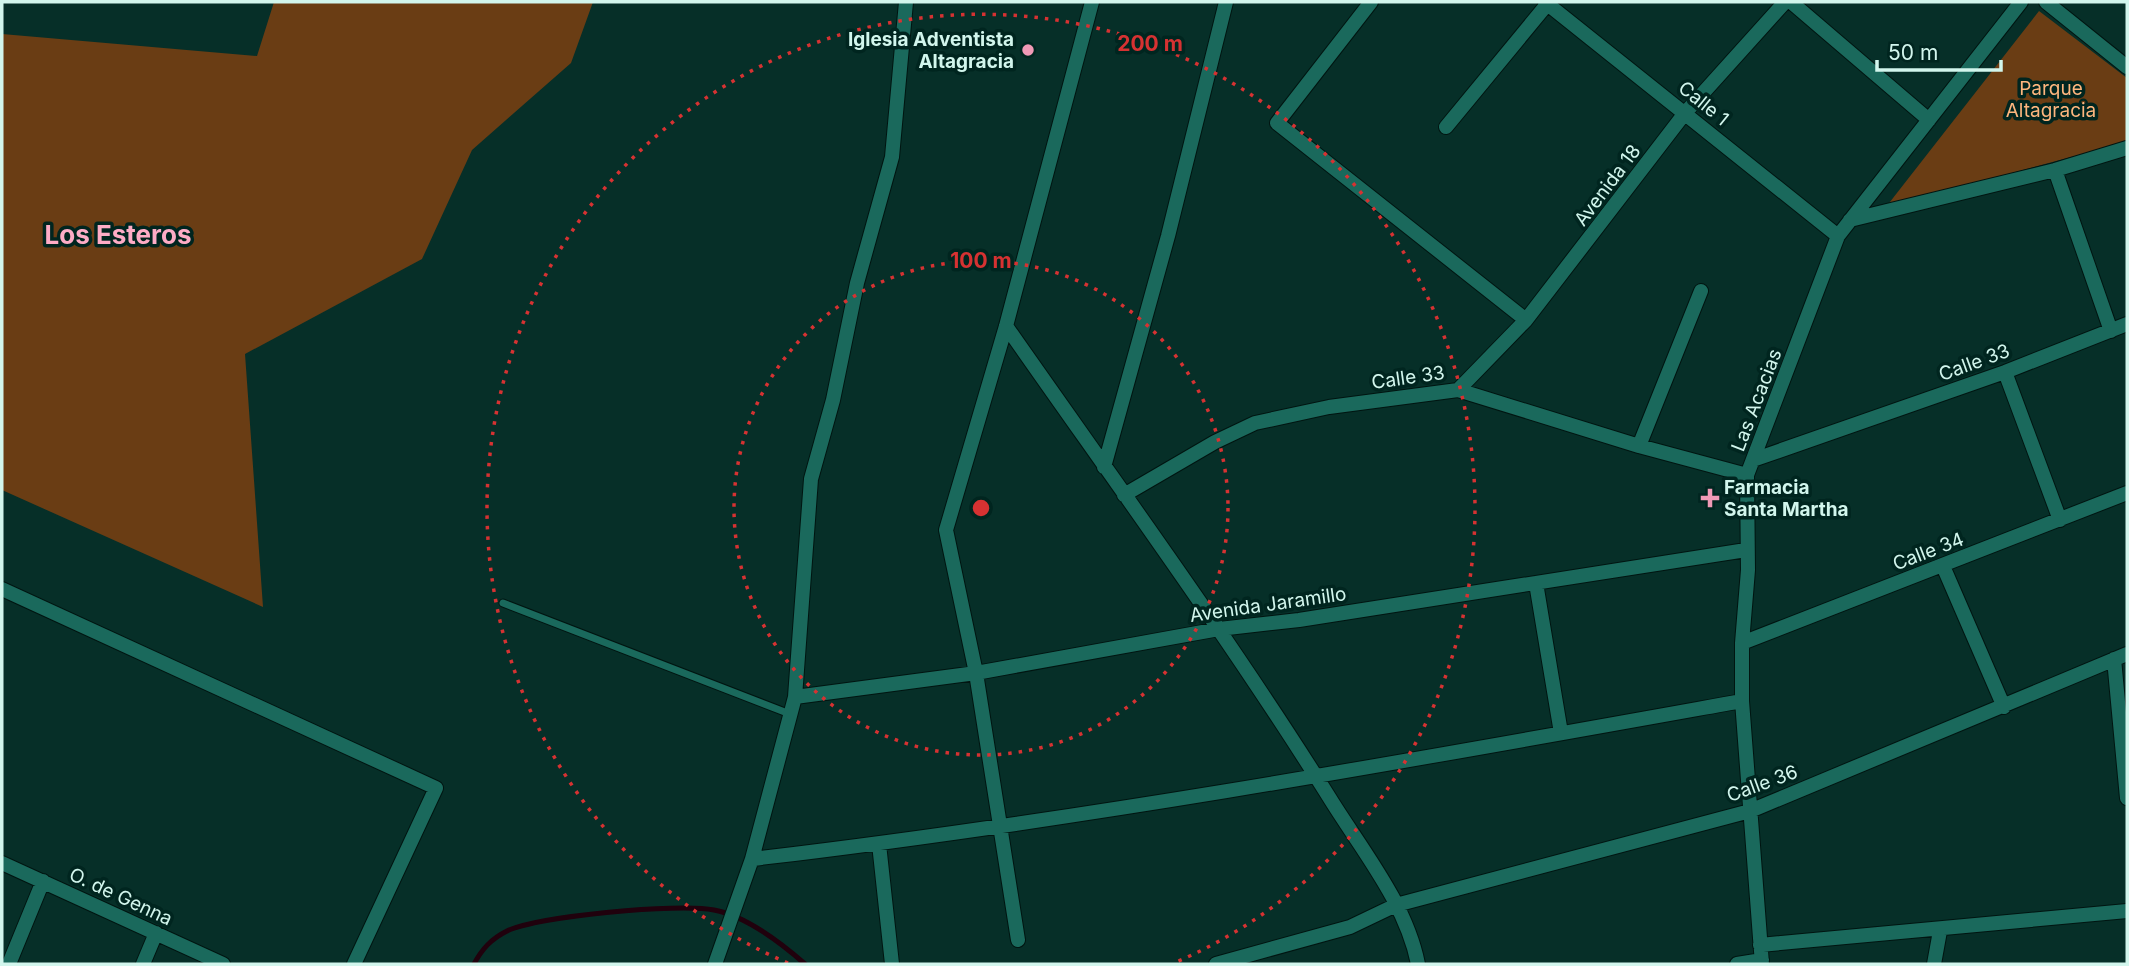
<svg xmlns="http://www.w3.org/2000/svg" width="2129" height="966" font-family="Inter,sans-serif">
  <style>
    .green { fill: #6a3d14 }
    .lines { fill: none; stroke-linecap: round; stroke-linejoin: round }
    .stream { stroke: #20010d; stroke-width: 5 }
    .lane-casing { stroke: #011511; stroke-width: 9 }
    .street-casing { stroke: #011511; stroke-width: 16 }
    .lane { stroke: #1a695c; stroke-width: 7 }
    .street { stroke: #1a695c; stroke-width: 14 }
    .ring { fill: none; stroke: #d63232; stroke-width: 3.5; stroke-dasharray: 3.5 7 }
    .poi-dot { fill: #f09ab6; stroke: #00251f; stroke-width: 2.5 }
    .labels { text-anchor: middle; stroke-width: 7; stroke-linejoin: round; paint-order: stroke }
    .poi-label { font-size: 19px; font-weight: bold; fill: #d2f6ed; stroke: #00251f; text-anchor: end }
    .park-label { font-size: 19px; fill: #fdb67e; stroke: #00251f }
    .street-label { font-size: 19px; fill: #d2f6ed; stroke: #00251f }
    .district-label { font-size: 26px; font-weight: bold; fill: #fdacc6; stroke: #00251f }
    .centre { fill: #d63232; stroke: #00251f; stroke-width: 3.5 }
    .ring-label { font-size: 21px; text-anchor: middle; font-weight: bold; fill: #d63232; stroke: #00251f; stroke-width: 7; stroke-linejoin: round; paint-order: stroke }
  </style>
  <rect width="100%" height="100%" fill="#062f28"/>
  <!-- green -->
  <path class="green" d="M 274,2 L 593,2 L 571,63 L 472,150 L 422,259 L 245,354 L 263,607 L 2,490 L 2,34 L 257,56 Z
    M 2039,11 L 2127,78 L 2127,142 L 1886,207 Z"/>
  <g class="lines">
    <!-- stream -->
    <path class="stream" d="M 474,964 C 482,949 491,939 507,931 C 539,916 678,903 714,910 C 747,916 781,943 805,964"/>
    <defs>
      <path id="lane" d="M 503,603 L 790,714"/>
      <path id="street" d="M 1371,2 L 1277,123 L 1526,320
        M 1545,2 L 1838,236
        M 1791,2 L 1929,120
        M 2046,2 L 2127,67
        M 1446,127 L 1549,2
        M 2055,170 L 2111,331
        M 1850,220 L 2055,170 L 2127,148
        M 1006,326 C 1115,482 1228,636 1329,797 C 1361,849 1406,903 1418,964
        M 2005,372 L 2060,520
        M 1458,390 L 1526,320 L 1685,113 L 1785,2
        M 1639,446 L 1701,291
        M 1753,460 L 2005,372 L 2127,324
        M 1104,467 L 1168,236 L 1226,2
        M 1124,495 L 1215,442 L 1255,423 L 1329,407 L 1458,390 L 1639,446 L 1747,475
        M 1943,566 L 2004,707
        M 1536,583 L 1561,733
        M 2,589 L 436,788 L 354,964
        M 1742,643 L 2127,493
        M 2114,659 L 2127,798
        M 795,697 L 976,673 L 1219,629 L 1299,620 L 1746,550
        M 879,844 L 892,964
        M 752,859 C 1084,820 1413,760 1742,701
        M 2,863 L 223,964
        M 1018,940 L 976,673 L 946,530 L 1006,326 L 1092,2
        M 1760,945 L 2127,911
        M 9,964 L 43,881
        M 143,964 L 156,933
        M 715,964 L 752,859 L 795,697 L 811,479 L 833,400 L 857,283 L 892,157 L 906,2
        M 1216,964 L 1350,927 L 1396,905 L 1750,811 L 2127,654
        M 1737,964 L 1762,960
        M 1762,964 L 1742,701 L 1742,643 L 1748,570 L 1747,475 L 1838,236 L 2021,2
        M 1934,964 L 1940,931"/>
    </defs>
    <!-- lane casing -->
    <use href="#lane" class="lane-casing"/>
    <!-- street casing -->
    <use href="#street" class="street-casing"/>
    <!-- lane -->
    <use href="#lane" class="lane"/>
    <!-- street -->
    <use href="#street" class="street"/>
  </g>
  <!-- distance rings -->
  <g class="ring">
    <circle cx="981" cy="508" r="247"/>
    <path d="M788 963A494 494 0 1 1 1174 963"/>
  </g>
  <!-- markers -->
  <g class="poi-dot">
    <circle cx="1028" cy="50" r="7"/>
    <path d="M1706.5 487.5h7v7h7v7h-7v7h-7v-7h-7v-7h7z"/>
  </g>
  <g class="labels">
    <!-- poi labels -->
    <g class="poi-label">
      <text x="1014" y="46">Iglesia Adventista<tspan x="1014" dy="22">Altagracia</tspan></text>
      <text x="1724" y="494" text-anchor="start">Farmacia<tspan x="1724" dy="22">Santa Martha</tspan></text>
    </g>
    <!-- park labels -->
    <g class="park-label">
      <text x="2051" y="95">Parque<tspan x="2051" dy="22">Altagracia</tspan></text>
    </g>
    <!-- street labels -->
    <g class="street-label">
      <text transform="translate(1704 103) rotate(39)" y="7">Calle 1</text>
      <text transform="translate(1607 185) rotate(-53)" y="7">Avenida 18</text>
      <text transform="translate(1974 362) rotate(-20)" y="7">Calle 33</text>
      <text transform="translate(1408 377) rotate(-8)" y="7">Calle 33</text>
      <text transform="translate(1756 400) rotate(-69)" y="7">Las Acacias</text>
      <text transform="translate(1928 551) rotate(-21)" y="7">Calle 34</text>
      <text transform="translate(1268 604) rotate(-8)" y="7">Avenida Jaramillo</text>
      <text transform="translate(1762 783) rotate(-20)" y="7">Calle 36</text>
      <text transform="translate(121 896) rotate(25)" y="7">O. de Genna</text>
    </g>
    <!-- district labels -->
    <g class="district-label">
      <text x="118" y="244">Los Esteros</text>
    </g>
  </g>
  <circle cx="981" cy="508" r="10" class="centre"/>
  <g class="ring-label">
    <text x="1150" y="51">200 m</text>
    <text x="981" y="268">100 m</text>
  </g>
  <!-- border -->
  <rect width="2129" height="966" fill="none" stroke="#d2f6ed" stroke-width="7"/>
  <!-- scale -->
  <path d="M1877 60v10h124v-10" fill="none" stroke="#d2f6ed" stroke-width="3.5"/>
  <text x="1888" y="60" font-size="21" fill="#d2f6ed" stroke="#00251f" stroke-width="5" paint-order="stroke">50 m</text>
</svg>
